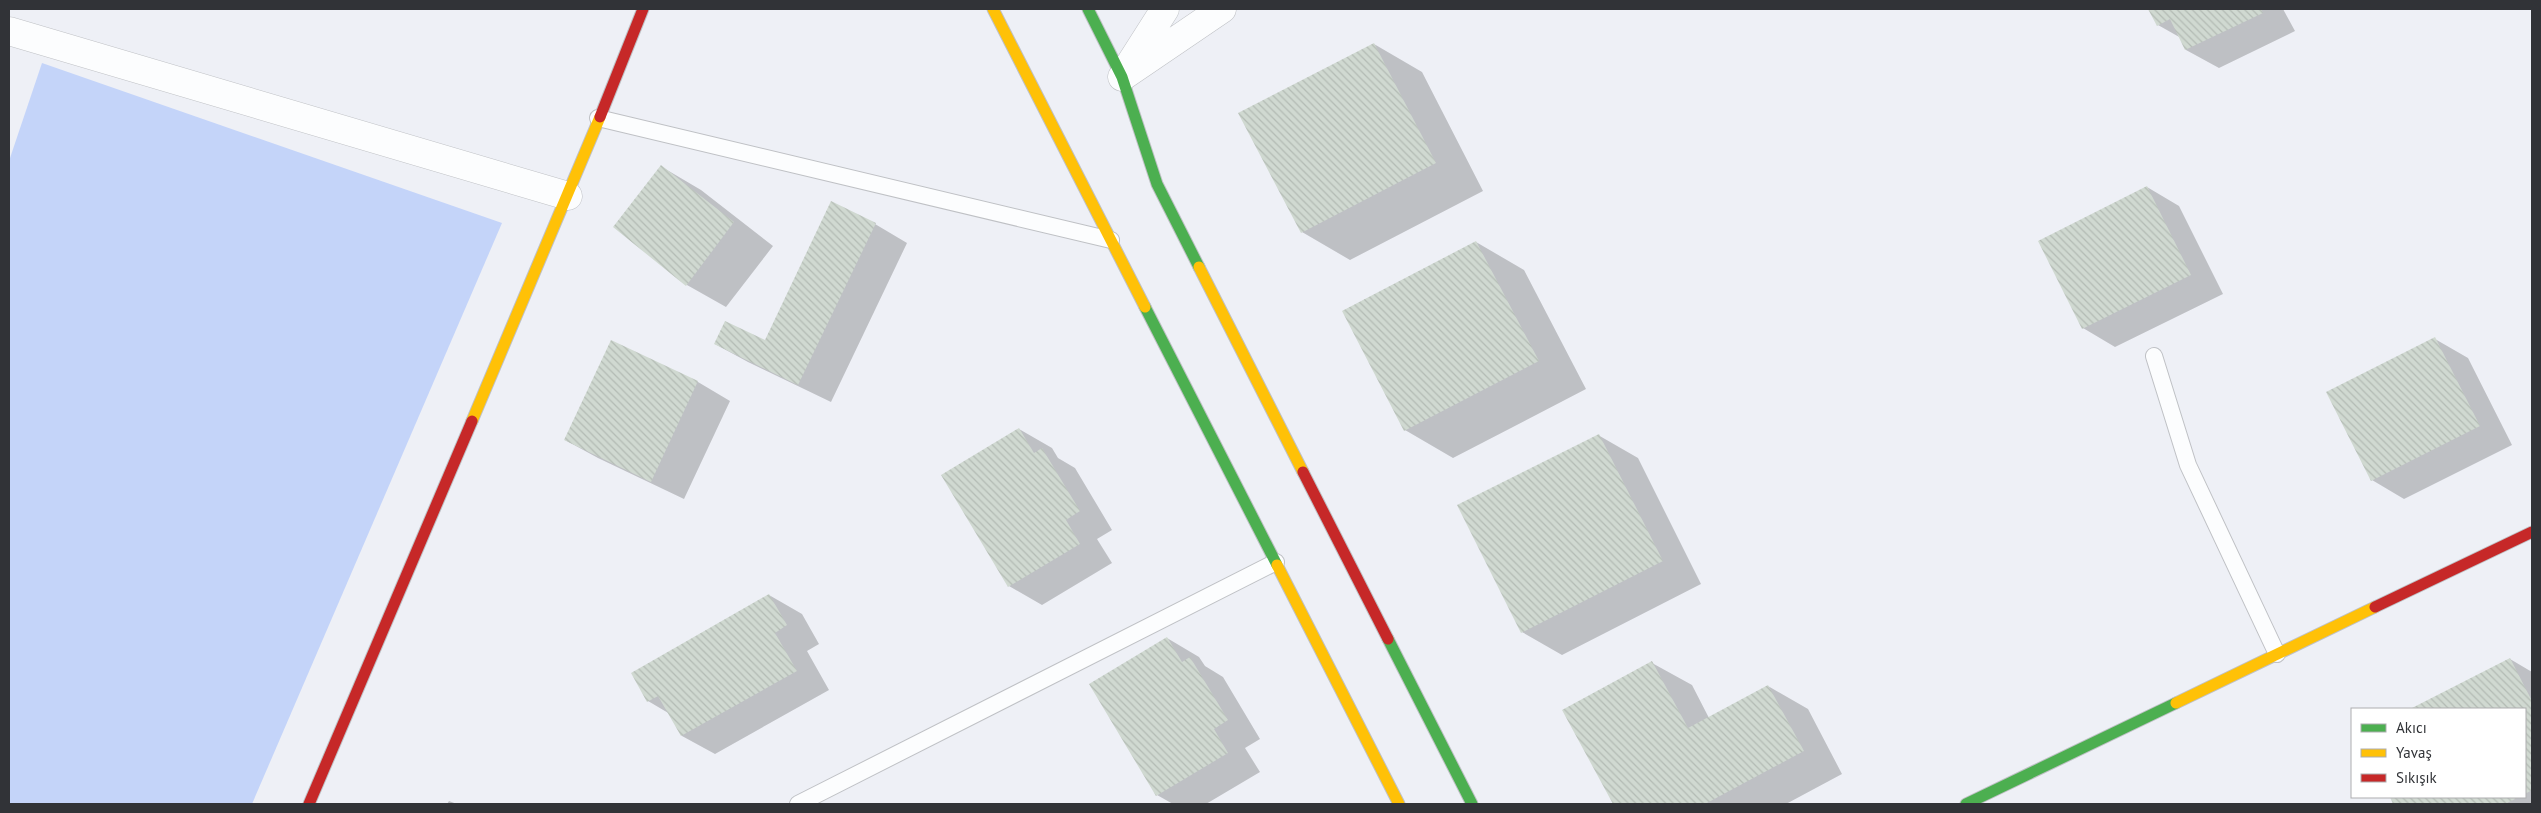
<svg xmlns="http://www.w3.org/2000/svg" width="2541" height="813" font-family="'PT Sans',sans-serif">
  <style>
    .green { fill: #c4d4f9 }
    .shadow { fill: #0003 }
    .building { fill: url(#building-back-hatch) }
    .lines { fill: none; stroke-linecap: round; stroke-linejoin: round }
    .lane-casing { stroke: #bfc1c5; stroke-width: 18 }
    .street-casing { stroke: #bfc1c5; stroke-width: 29 }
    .fast-casing { stroke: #bfc1c5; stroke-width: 13 }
    .slow-casing { stroke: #bfc1c5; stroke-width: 13 }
    .jam-casing { stroke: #bfc1c5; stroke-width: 13 }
    .lane { stroke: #fcfdfe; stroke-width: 16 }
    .street { stroke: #fcfdfe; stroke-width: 28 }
    .fast { stroke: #4caf50; stroke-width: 11 }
    .slow { stroke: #ffc107; stroke-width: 11 }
    .jam { stroke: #c62828; stroke-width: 11 }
  </style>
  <defs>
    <pattern id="building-back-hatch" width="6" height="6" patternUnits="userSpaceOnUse" patternTransform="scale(1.25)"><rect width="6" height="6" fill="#d0d9d1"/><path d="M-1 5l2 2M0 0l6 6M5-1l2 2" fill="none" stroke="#b3bbb4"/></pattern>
  </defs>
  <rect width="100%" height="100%" fill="#eef0f6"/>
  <!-- green -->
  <path class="green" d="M 42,63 L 502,223 L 252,804 L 9,804 L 9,161 Z"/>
  <!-- shadow -->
  <path class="shadow" d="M 2150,9 L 2283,9 L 2295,31 L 2219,68 L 2186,50 L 2181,38 L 2158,25 Z
    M 1374,44 L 1422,72 L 1483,191 L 1350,260 L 1302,232 Z
    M 662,167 L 701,190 L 773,246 L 726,307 L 687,285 Z
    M 2147,187 L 2179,206 L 2223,294 L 2115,347 L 2083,328 Z
    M 875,224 L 907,243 L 831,402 L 748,362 L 715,344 L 765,341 Z
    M 1476,242 L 1524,270 L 1586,389 L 1453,458 L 1405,430 L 1343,311 Z
    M 2435,339 L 2468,358 L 2512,445 L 2404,499 L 2372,480 Z
    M 611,342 L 698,382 L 730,401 L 684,499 L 598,458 L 565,440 Z
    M 1019,429 L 1052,448 L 1058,458 L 1075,468 L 1112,530 L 1097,539 L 1112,563 L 1042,605 L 1009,586 L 943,476 Z
    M 1598,435 L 1638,458 L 1701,584 L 1562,655 L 1522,632 Z
    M 769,595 L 802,614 L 819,644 L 807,651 L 829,690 L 715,754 L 682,736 L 670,714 L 648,701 Z
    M 1167,638 L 1199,657 L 1205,666 L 1223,677 L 1260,739 L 1245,748 L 1260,772 L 1206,804 L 1173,804 L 1157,795 Z
    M 2510,659 L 2532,672 L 2532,804 L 2395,804 L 2391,797 L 2525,797 L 2525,709 L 2413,709 Z
    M 1652,663 L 1692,685 L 1709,718 L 1768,686 L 1808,709 L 1842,774 L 1786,804 L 1614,804 L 1564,711 Z
    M 449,801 L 457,804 L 447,804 Z"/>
  <!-- building -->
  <path class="building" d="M 2148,9 L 2261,9 L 2263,13 L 2185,50 L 2170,19 L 2157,26 Z
    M 1374,43 L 1436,163 L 1301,233 L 1238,113 Z
    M 661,165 L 734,222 L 686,286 L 613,227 Z
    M 2147,186 L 2191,275 L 2082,329 L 2038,241 Z
    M 831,201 L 876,223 L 798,385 L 714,344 L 725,321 L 765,340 Z
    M 1476,241 L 1539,361 L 1404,431 L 1342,311 Z
    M 2435,337 L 2480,426 L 2371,481 L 2326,392 Z
    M 611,340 L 698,381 L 651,482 L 564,440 Z
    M 1019,428 L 1034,453 L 1042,448 L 1080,511 L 1066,520 L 1080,544 L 1008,587 L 941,475 Z
    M 1599,434 L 1663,561 L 1521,633 L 1457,505 Z
    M 769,594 L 787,625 L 775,633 L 797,671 L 681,736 L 658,696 L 647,702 L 631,673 Z
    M 1167,637 L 1182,662 L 1190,657 L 1228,720 L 1214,729 L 1228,753 L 1156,796 L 1089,684 Z
    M 2510,658 L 2532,701 L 2532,790 L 2525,794 L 2525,709 L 2410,709 Z
    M 1652,661 L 1688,728 L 1768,685 L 1804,751 L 1705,804 L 1613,804 L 1562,710 Z
    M 2390,797 L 2519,797 L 2505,804 L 2393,804 Z"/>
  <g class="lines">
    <defs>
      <path id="lane" d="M 598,118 L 1111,240
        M 2154,356 L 2188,465 L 2277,654
        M 798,804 L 1276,562"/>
      <path id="street" d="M 9,31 L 568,196
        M 1128,67 L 1165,9
        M 1122,77 L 1222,9"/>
      <path id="fast" d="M 1088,9 L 1122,77 L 1157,184 L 1199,267
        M 1145,307 L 1277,565
        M 1388,639 L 1472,804
        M 1966,804 L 2176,703"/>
      <path id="slow" d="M 993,9 L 1145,307
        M 1199,267 L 1303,472
        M 472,421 L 600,117
        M 1277,565 L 1399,804
        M 2176,703 L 2375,607"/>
      <path id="jam" d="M 600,117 L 643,9
        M 1303,472 L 1388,639
        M 2375,607 L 2532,532
        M 309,804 L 472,421"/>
    </defs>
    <!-- lane casing -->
    <use href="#lane" class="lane-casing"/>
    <!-- street casing -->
    <use href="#street" class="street-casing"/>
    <!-- fast casing -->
    <use href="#fast" class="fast-casing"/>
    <!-- slow casing -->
    <use href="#slow" class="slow-casing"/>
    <!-- jam casing -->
    <use href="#jam" class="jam-casing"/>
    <!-- lane -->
    <use href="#lane" class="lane"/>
    <!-- street -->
    <use href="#street" class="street"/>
    <!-- fast -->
    <use href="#fast" class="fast"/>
    <!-- slow -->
    <use href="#slow" class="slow"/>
    <!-- jam -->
    <use href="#jam" class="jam"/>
  </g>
  <!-- border -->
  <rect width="2541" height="813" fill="none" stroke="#313337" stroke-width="20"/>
  <!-- legend -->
  <rect x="2351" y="708" width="175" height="90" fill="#ffffff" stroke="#adadaf"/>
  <rect x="2361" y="724" width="25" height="8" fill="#4caf50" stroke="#adadaf"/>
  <text x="2396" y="733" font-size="15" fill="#313337">Akıcı</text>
  <rect x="2361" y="749" width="25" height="8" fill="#ffc107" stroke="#adadaf"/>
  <text x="2396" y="758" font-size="15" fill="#313337">Yavaş</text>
  <rect x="2361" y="774" width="25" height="8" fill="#c62828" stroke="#adadaf"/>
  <text x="2396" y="783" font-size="15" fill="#313337">Sıkışık</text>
</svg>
